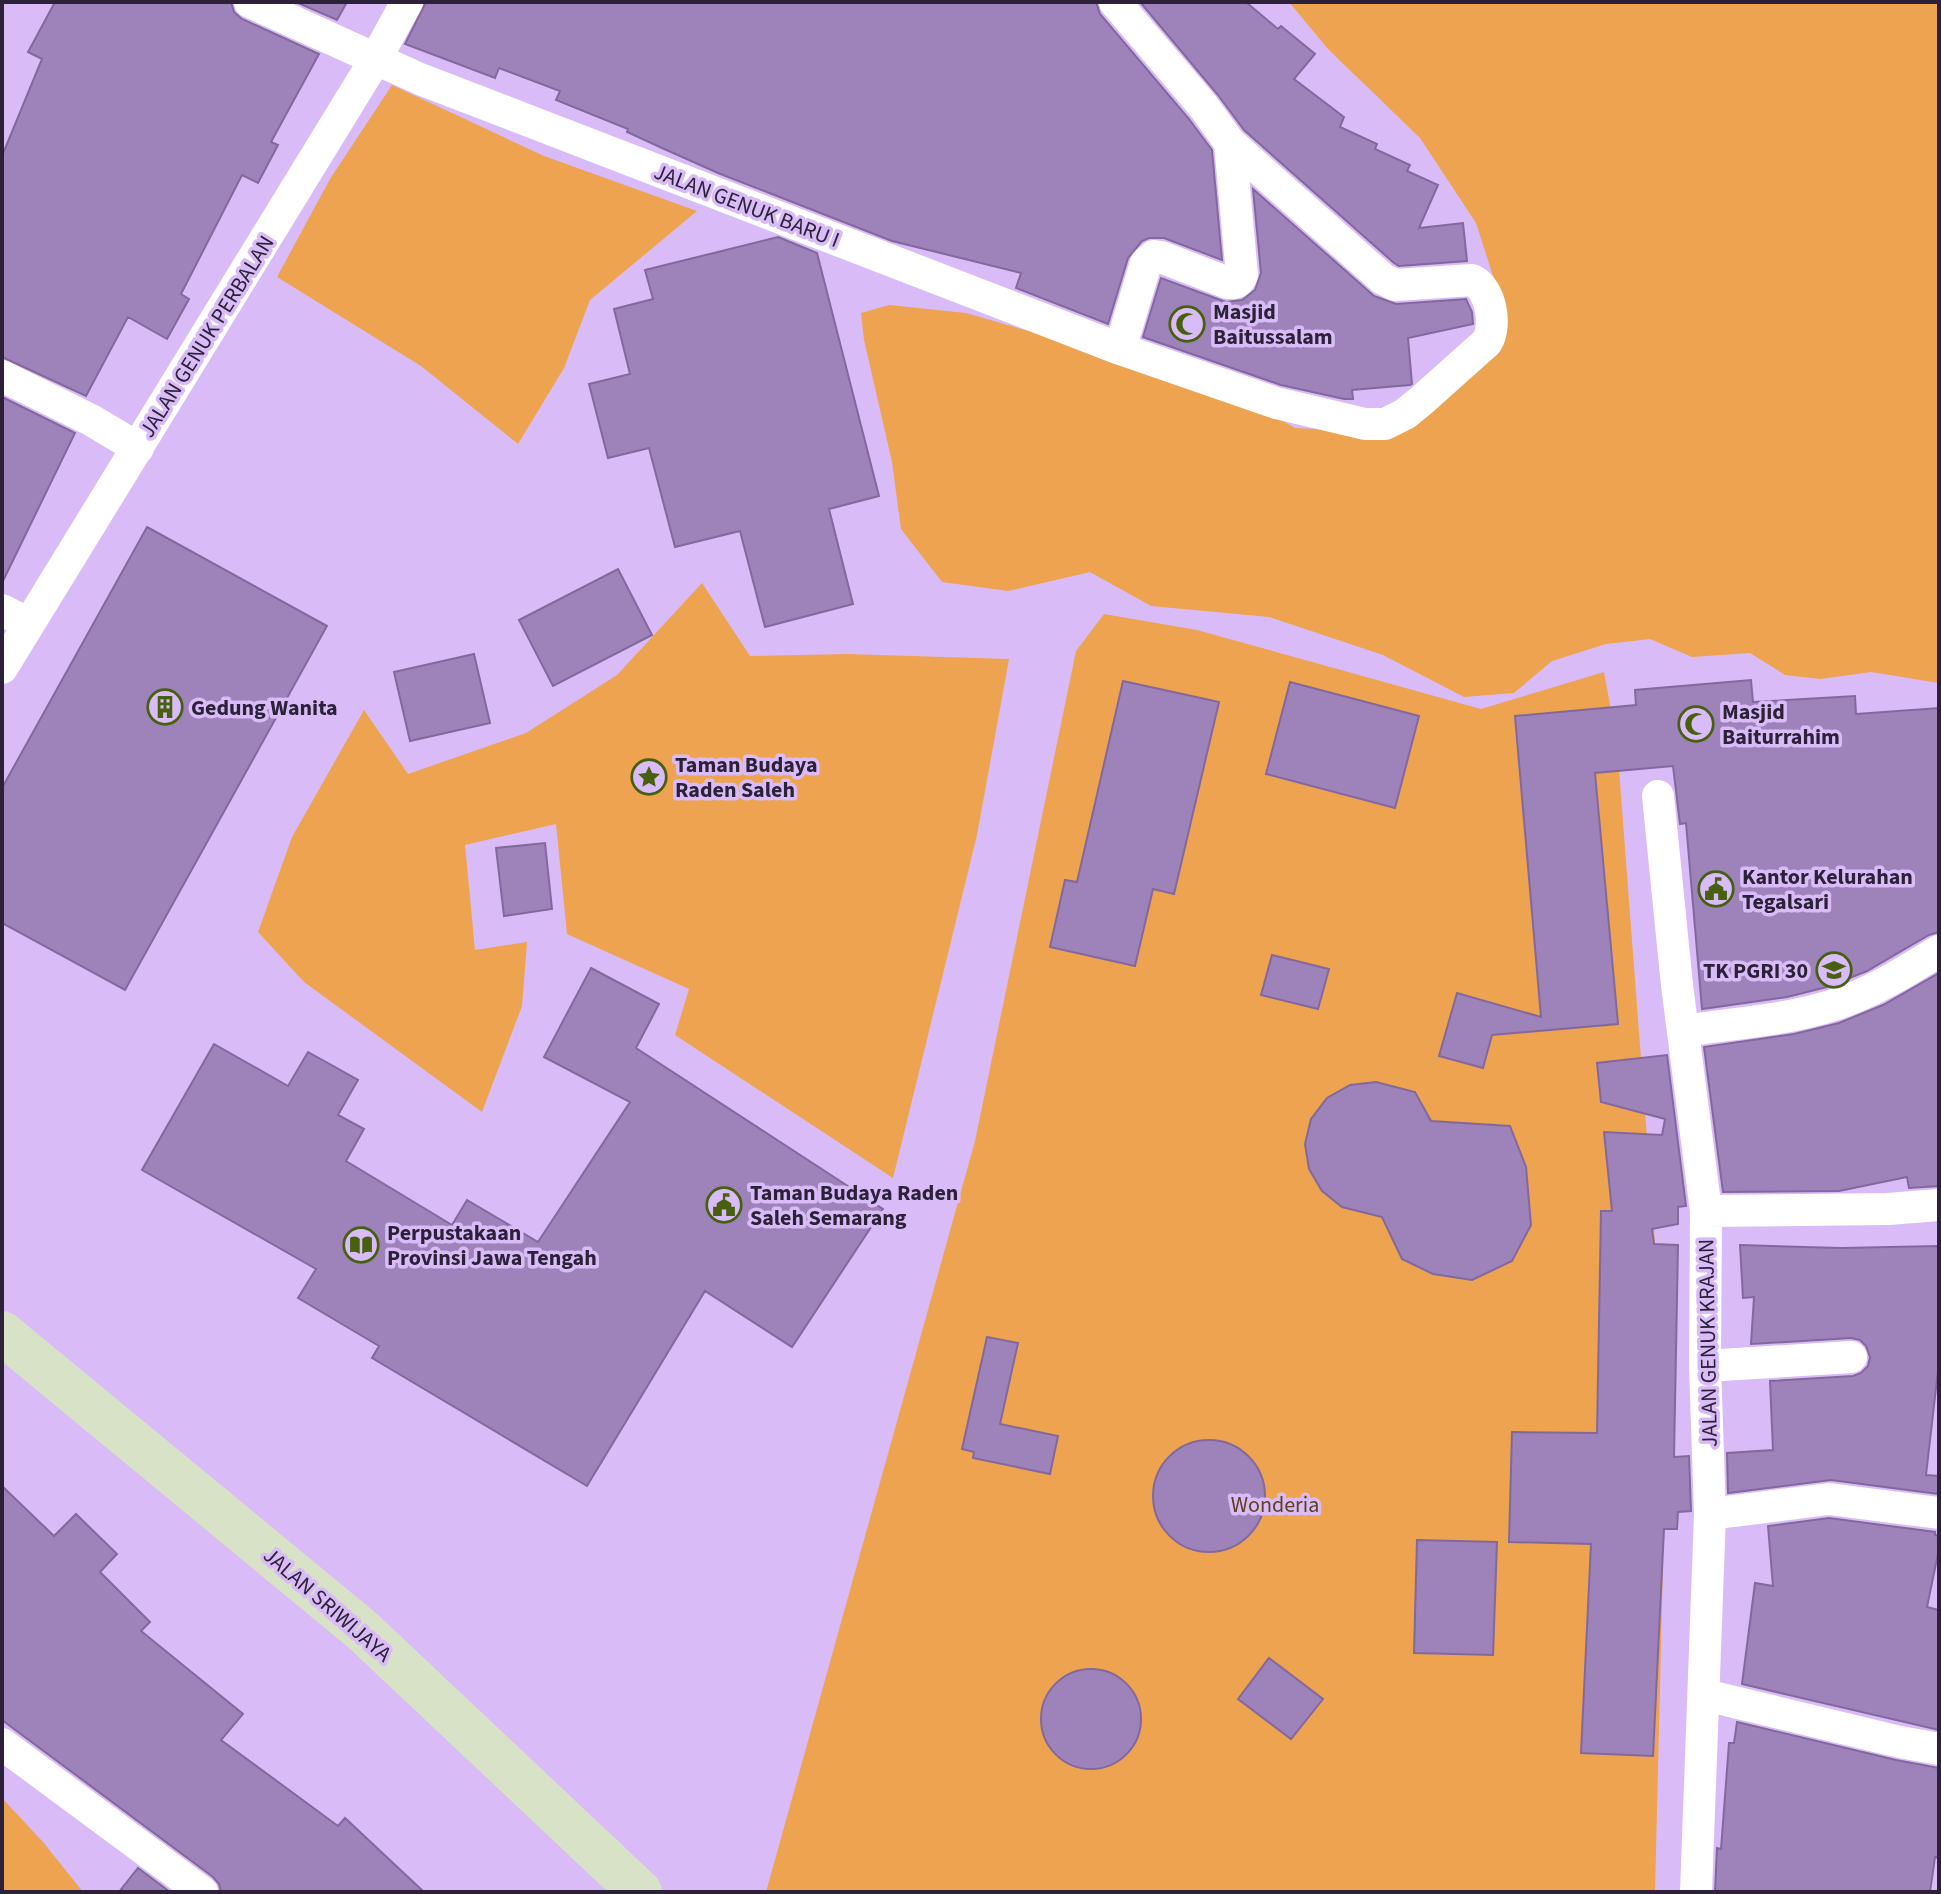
<svg xmlns="http://www.w3.org/2000/svg" width="1941" height="1894" font-family="'Source Sans 3',sans-serif">
  <style>
    .green { fill: #eda34f }
    .building { fill: #9e82ba; stroke: #83689e; stroke-width: 2 }
    .lines { fill: none; stroke-linecap: round; stroke-linejoin: round }
    .minor { stroke: #fff; stroke-width: 32 }
    .secondary { stroke: #d8e2c7; stroke-width: 44 }
    .labels { text-anchor: middle; stroke-width: 7; stroke-linejoin: round; paint-order: stroke }
    .street-label { font-size: 22px; fill: #2c2138; stroke: #d9bcf7 }
    .poi-label { font-size: 22px; font-weight: bold; fill: #2c2138; stroke: #d9bcf7; text-anchor: start }
    .park-label { font-size: 22px; fill: #60401d; stroke: #d9bcf7 }
  </style>
  <rect width="100%" height="100%" fill="#d9bcf7"/>
  <!-- green -->
  <path class="green" d="M 1289,2 L 1939,2 L 1939,683 L 1871,672 L 1820,679 L 1785,675 L 1750,653 L 1692,657 L 1650,639 L 1606,644 L 1552,661 L 1514,693 L 1464,697 L 1383,655 L 1269,617 L 1151,606 L 1090,572 L 1008,591 L 942,582 L 901,529 L 892,462 L 864,340 L 861,313 L 889,305 L 966,313 L 1070,343 L 1271,414 L 1295,428 L 1358,431 L 1369,440 L 1382,438 L 1449,391 L 1495,282 L 1476,223 L 1420,138 L 1328,49 Z
    M 392,85 L 544,156 L 697,211 L 590,300 L 564,368 L 518,444 L 421,366 L 277,277 L 330,179 Z
    M 702,583 L 750,656 L 847,654 L 1009,659 L 977,835 L 893,1178 L 675,1035 L 689,989 L 567,934 L 556,824 L 465,845 L 475,950 L 527,942 L 522,1006 L 482,1112 L 304,982 L 258,932 L 292,837 L 364,710 L 408,774 L 526,733 L 617,675 Z
    M 1104,614 L 1197,630 L 1481,709 L 1604,672 L 1617,743 L 1667,1401 L 1655,1892 L 766,1892 L 975,1141 L 1076,651 Z
    M 2,1798 L 43,1842 L 83,1892 L 2,1892 Z"/>
  <!-- building -->
  <path class="building" d="M 55,2 L 231,2 L 234,12 L 242,19 L 319,54 L 271,142 L 278,145 L 258,183 L 242,175 L 181,294 L 189,299 L 167,339 L 128,317 L 86,396 L 2,357 L 2,156 L 42,59 L 28,52 Z
    M 296,2 L 347,2 L 337,20 Z
    M 426,2 L 1096,2 L 1100,14 L 1189,119 L 1212,150 L 1222,260 L 1164,238 L 1149,238 L 1142,241 L 1128,258 L 1108,324 L 1016,288 L 1021,273 L 892,241 L 718,173 L 662,148 L 627,132 L 628,129 L 556,100 L 560,91 L 499,68 L 495,78 L 405,44 Z
    M 1140,2 L 1246,2 L 1278,29 L 1281,26 L 1315,54 L 1294,79 L 1344,117 L 1340,127 L 1377,144 L 1375,149 L 1410,165 L 1407,171 L 1438,185 L 1419,228 L 1463,223 L 1467,261 L 1399,266 L 1394,263 L 1244,130 L 1218,95 Z
    M 1253,189 L 1374,296 L 1396,304 L 1466,299 L 1472,312 L 1473,324 L 1408,338 L 1412,384 L 1410,385 L 1352,390 L 1353,399 L 1344,399 L 1281,385 L 1143,337 L 1161,278 L 1226,302 L 1242,300 L 1255,290 L 1261,273 Z
    M 778,237 L 817,253 L 879,496 L 829,509 L 853,604 L 765,627 L 740,531 L 675,547 L 649,448 L 608,458 L 589,384 L 630,374 L 614,309 L 653,299 L 645,270 Z
    M 2,397 L 75,433 L 2,583 Z
    M 147,527 L 327,626 L 125,990 L 2,923 L 2,788 Z
    M 618,569 L 652,635 L 553,686 L 519,620 Z
    M 474,654 L 490,723 L 410,741 L 394,672 Z
    M 1751,680 L 1753,702 L 1855,696 L 1856,714 L 1939,708 L 1939,932 L 1929,935 L 1867,971 L 1827,987 L 1787,997 L 1702,1009 L 1686,823 L 1680,824 L 1673,766 L 1595,773 L 1618,1024 L 1492,1035 L 1483,1068 L 1439,1056 L 1457,993 L 1541,1017 L 1515,716 L 1636,705 L 1635,690 Z
    M 1123,681 L 1219,702 L 1174,894 L 1153,889 L 1135,966 L 1050,947 L 1065,880 L 1077,882 Z
    M 1290,682 L 1419,716 L 1395,808 L 1266,774 Z
    M 545,843 L 552,909 L 504,916 L 496,848 Z
    M 1272,955 L 1329,969 L 1318,1009 L 1261,995 Z
    M 591,968 L 659,1004 L 636,1048 L 883,1209 L 792,1347 L 705,1291 L 587,1486 L 372,1358 L 379,1346 L 298,1298 L 316,1269 L 142,1170 L 214,1044 L 288,1086 L 308,1052 L 358,1080 L 338,1115 L 364,1129 L 346,1161 L 452,1225 L 467,1200 L 538,1242 L 630,1102 L 544,1057 Z
    M 1939,973 L 1939,1186 L 1909,1188 L 1907,1177 L 1839,1191 L 1723,1192 L 1704,1047 L 1794,1034 L 1839,1023 L 1883,1005 Z
    M 1667,1055 L 1686,1206 L 1678,1207 L 1678,1224 L 1652,1229 L 1654,1244 L 1678,1245 L 1674,1457 L 1689,1456 L 1691,1511 L 1678,1512 L 1677,1529 L 1664,1529 L 1653,1756 L 1581,1753 L 1591,1544 L 1509,1542 L 1512,1432 L 1597,1433 L 1601,1211 L 1612,1211 L 1604,1132 L 1662,1135 L 1665,1119 L 1601,1102 L 1597,1063 Z
    M 1376,1082 L 1415,1092 L 1431,1121 L 1510,1126 L 1526,1167 L 1531,1225 L 1512,1261 L 1472,1280 L 1433,1274 L 1402,1259 L 1382,1217 L 1342,1207 L 1322,1191 L 1309,1169 L 1305,1144 L 1311,1119 L 1327,1098 L 1350,1085 Z
    M 1740,1245 L 1841,1248 L 1938,1246 L 1939,1362 L 1926,1475 L 1939,1476 L 1939,1494 L 1831,1480 L 1728,1493 L 1727,1453 L 1773,1450 L 1770,1381 L 1853,1376 L 1861,1373 L 1868,1366 L 1870,1357 L 1866,1346 L 1860,1340 L 1851,1338 L 1751,1344 L 1754,1297 L 1743,1298 Z
    M 987,1337 L 1018,1343 L 1000,1424 L 1058,1436 L 1050,1474 L 973,1458 L 974,1452 L 962,1449 Z
    M1153 1496a56 56 0 1 1 112 0a56 56 0 1 1-112 0Z
    M 2,1486 L 54,1536 L 76,1514 L 117,1554 L 100,1572 L 150,1622 L 141,1631 L 243,1714 L 221,1740 L 338,1826 L 345,1818 L 424,1892 L 221,1892 L 219,1884 L 213,1877 L 2,1720 Z
    M 1829,1518 L 1935,1532 L 1935,1535 L 1939,1536 L 1939,1549 L 1927,1607 L 1939,1610 L 1939,1730 L 1742,1684 L 1755,1583 L 1773,1586 L 1768,1526 Z
    M 1417,1540 L 1497,1542 L 1493,1655 L 1414,1653 Z
    M 1269,1658 L 1323,1699 L 1291,1739 L 1238,1699 Z
    M1041 1719a50 50 0 1 1 100 0a50 50 0 1 1-100 0Z
    M 1737,1722 L 1896,1760 L 1939,1768 L 1939,1858 L 1935,1857 L 1930,1892 L 1715,1892 L 1717,1848 L 1721,1849 L 1729,1743 L 1734,1743 Z
    M 138,1868 L 170,1892 L 119,1892 Z"/>
  <g class="lines">
    <!-- minor -->
    <path class="minor" d="M 250,2 L 420,79 L 1120,349 L 1276,403 L 1365,424 L 1385,424 L 1405,414 L 1421,401 L 1487,342 C 1497,325 1491,289 1472,280 L 1395,285 L 1383,279 L 1230,143 L 1204,107 L 1115,2
      M 1120,349 L 1146,263 L 1154,256 L 1161,257 L 1228,283 C 1235,284 1239,282 1242,275 L 1230,143
      M 2,376 L 91,420 L 138,448
      M 2,610 L 29,624
      M 2,668 L 375,60 L 407,2
      M 1658,796 L 1677,985 L 1706,1211 L 1705,1366 L 1710,1514 L 1696,1892
      M 1684,1031 C 1740,1022 1800,1020 1853,998 C 1883,986 1911,968 1939,951
      M 1706,1211 L 1888,1209 L 1939,1205
      M 1705,1366 L 1851,1357
      M 1710,1514 L 1829,1499 L 1939,1513
      M 1705,1695 L 1900,1742 L 1939,1749
      M 2,1744 L 202,1892"/>
    <!-- secondary -->
    <path class="secondary" d="M 2,1333 L 362,1630 L 640,1892"/>
  </g>
  <!-- icons -->
  <defs>
    <symbol id="mosque-ring" viewBox="-11 -11 22 22"><circle r="9.5" fill="#d9bcf7" stroke="#46600f" stroke-width="1.5"/><path d="M3.5-4.9A6 6 0 1 0 3.5 4.9A5 5 0 1 1 3.5-4.9Z" fill="#46600f"/></symbol>
    <symbol id="building-ring" viewBox="-11 -11 22 22"><circle r="9.5" fill="#d9bcf7" stroke="#46600f" stroke-width="1.5"/><path d="M-4-6H4V6H1V3H-1V6H-4ZM-2.5-4.3h1.7v1.8h-1.7ZM.8-4.3h1.7v1.8H.8ZM-2.5-1h1.7V.8h-1.7ZM.8-1h1.7V.8H.8Z" fill="#46600f"/></symbol>
    <symbol id="sight-ring" viewBox="-11 -11 22 22"><circle r="9.5" fill="#d9bcf7" stroke="#46600f" stroke-width="1.5"/><path d="M0-6L1.8-2.2L6-1.7L2.9 1.2L3.7 5.4L0 3.3L-3.7 5.4L-2.9 1.2L-6-1.7L-1.8-2.2Z" fill="#46600f"/></symbol>
    <symbol id="civic-ring" viewBox="-11 -11 22 22"><circle r="9.5" fill="#d9bcf7" stroke="#46600f" stroke-width="1.5"/><path d="M-.6-6.5H3V-4.5H.6V-3L4-1V1h2V6H-6V1h2V-1L-.6-3ZM-1.2 2.5V6h2.4V2.5Z" fill="#46600f"/></symbol>
    <symbol id="school-ring" viewBox="-11 -11 22 22"><circle r="9.5" fill="#d9bcf7" stroke="#46600f" stroke-width="1.5"/><path d="M0-5L7-2L0 1L-7-2ZM-4 1L0 2.5L4 1V4Q0 6-4 4Z" fill="#46600f"/></symbol>
    <symbol id="library-ring" viewBox="-11 -11 22 22"><circle r="9.5" fill="#d9bcf7" stroke="#46600f" stroke-width="1.5"/><path d="M-6-4Q-3-5.5-.7-3.5V5Q-3 3-6 4ZM6-4Q3-5.5 .7-3.5V5Q3 3 6 4Z" fill="#46600f"/></symbol>
  </defs>
  <g fill-rule="evenodd">
    <use href="#mosque-ring" x="1167" y="304" width="40" height="40"/>
    <use href="#building-ring" x="145" y="687" width="40" height="40"/>
    <use href="#mosque-ring" x="1676" y="704" width="40" height="40"/>
    <use href="#sight-ring" x="629" y="757" width="40" height="40"/>
    <use href="#civic-ring" x="1696" y="869" width="40" height="40"/>
    <use href="#school-ring" x="1814" y="950" width="40" height="40"/>
    <use href="#civic-ring" x="704" y="1185" width="40" height="40"/>
    <use href="#library-ring" x="341" y="1225" width="40" height="40"/>
  </g>
  <g class="labels">
    <!-- street labels -->
    <g class="street-label">
      <text transform="translate(747 205) rotate(21)" y="8">JALAN GENUK BARU I</text>
      <text transform="translate(206 336) rotate(-58)" y="8">JALAN GENUK PERBALAN</text>
      <text transform="translate(1707 1343) rotate(-91)" y="8">JALAN GENUK KRAJAN</text>
      <text transform="translate(328 1604) rotate(41)" y="8">JALAN SRIWIJAYA</text>
    </g>
    <!-- poi labels -->
    <g class="poi-label">
      <text x="1213" y="319">Masjid<tspan x="1213" dy="25">Baitussalam</tspan></text>
      <text x="191" y="715">Gedung Wanita</text>
      <text x="1722" y="719">Masjid<tspan x="1722" dy="25">Baiturrahim</tspan></text>
      <text x="675" y="772">Taman Budaya<tspan x="675" dy="25">Raden Saleh</tspan></text>
      <text x="1742" y="884">Kantor Kelurahan<tspan x="1742" dy="25">Tegalsari</tspan></text>
      <text x="1808" y="978" text-anchor="end">TK PGRI 30</text>
      <text x="750" y="1200">Taman Budaya Raden<tspan x="750" dy="25">Saleh Semarang</tspan></text>
      <text x="387" y="1240">Perpustakaan<tspan x="387" dy="25">Provinsi Jawa Tengah</tspan></text>
    </g>
    <!-- park labels -->
    <g class="park-label">
      <text x="1275" y="1512">Wonderia</text>
    </g>
  </g>
  <!-- border -->
  <rect width="1941" height="1894" fill="none" stroke="#2c2138" stroke-width="8"/>
</svg>
